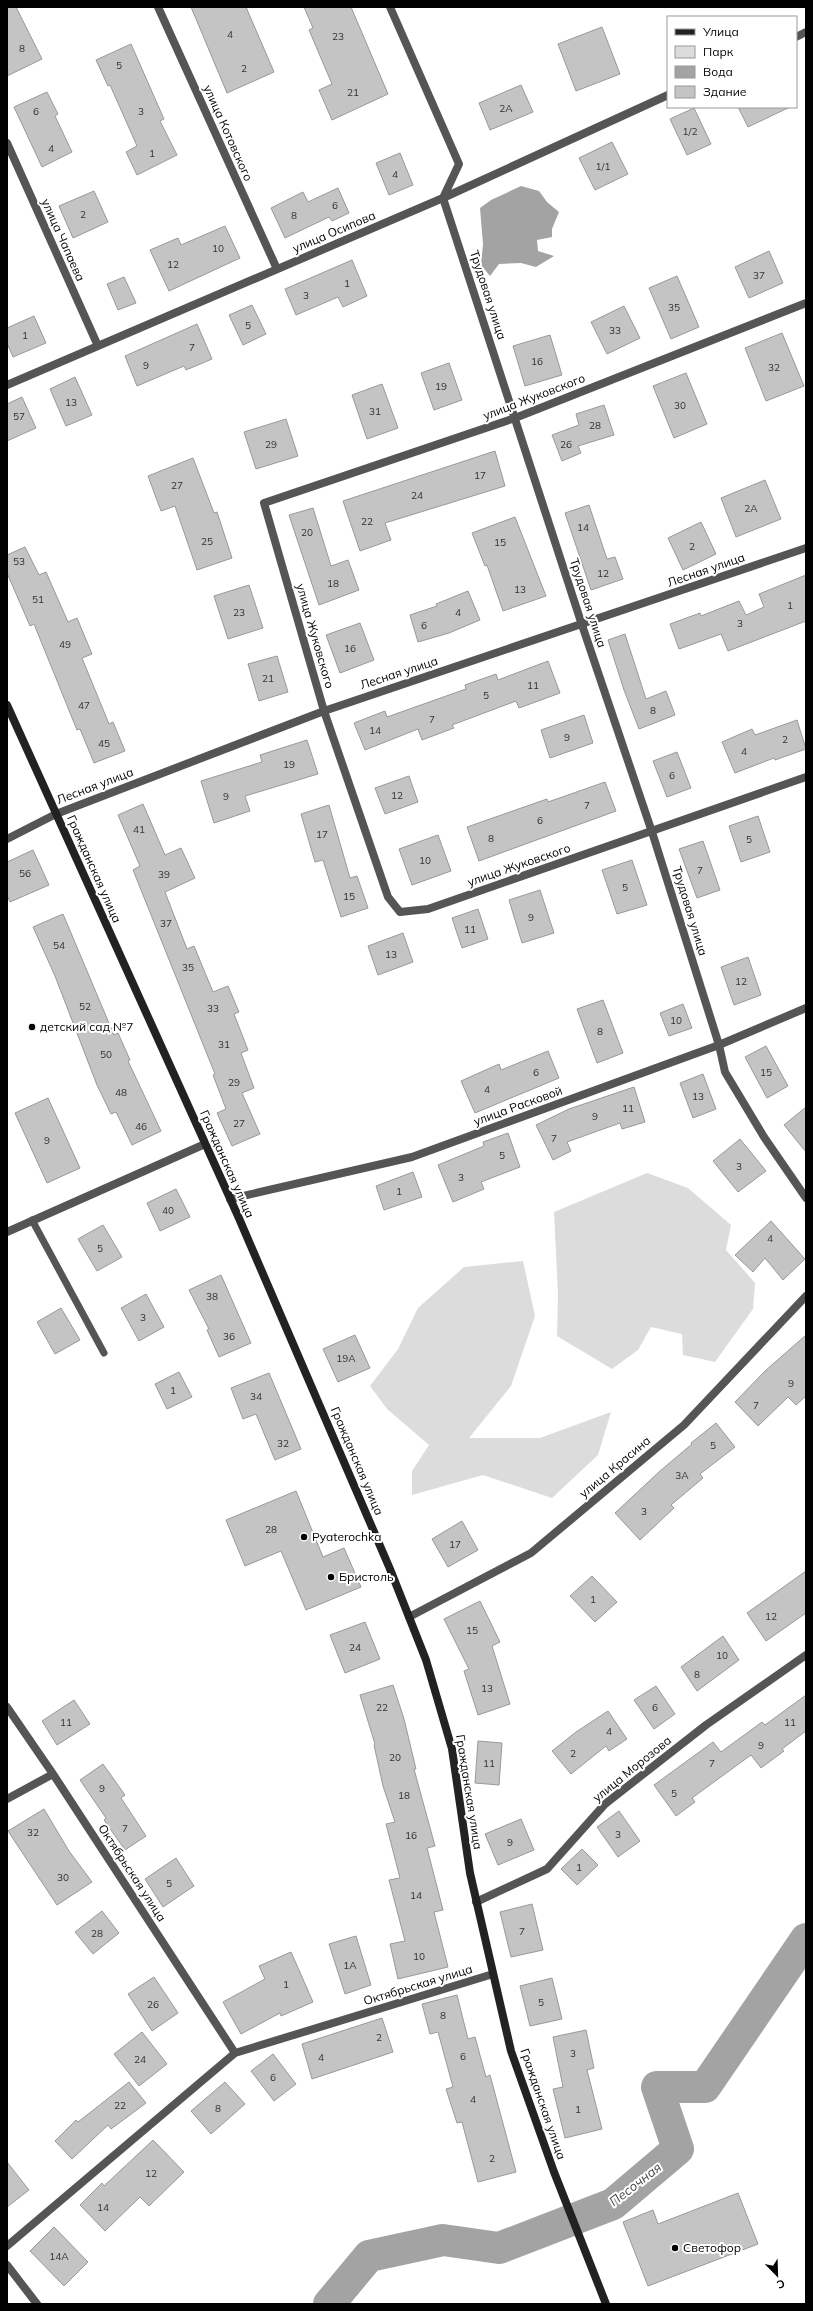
<svg xmlns="http://www.w3.org/2000/svg" width="813" height="2311" font-family="Mulish,sans-serif">
  <style>
    .green { fill: #dcdcdc }
    .water { fill: #a3a3a3 }
    .lines { fill: none; stroke-linecap: round; stroke-linejoin: round }
    .river { stroke: #a3a3a3; stroke-width: 32 }
    .building { fill: #c4c4c4; stroke: #999 }
    .lane { stroke: #555; stroke-width: 7 }
    .street { stroke: #555; stroke-width: 8 }
    .secondary { stroke: #222; stroke-width: 8 }
    .poi-dot { fill: #000; stroke: #fff; stroke-width: 1.5 }
    .labels { text-anchor: middle; stroke-width: 4; stroke-linejoin: round; paint-order: stroke }
    .number-label { font-size: 10px; fill: #313131 }
    .street-label { font-size: 12px; fill: #000; stroke: #fff }
    .poi-label { font-size: 12px; fill: #000; stroke: #fff; text-anchor: start }
    .water-label { font-size: 13px; font-style: italic; fill: #444; stroke: #fff }
  </style>
  <rect width="100%" height="100%" fill="#fff"/>
  <!-- green -->
  <path class="green" d="M 647,1173 L 688,1188 L 731,1225 L 726,1250 L 755,1283 L 753,1309 L 715,1362 L 683,1355 L 682,1334 L 651,1327 L 638,1350 L 612,1369 L 557,1336 L 558,1295 L 554,1212 Z
    M 523,1261 L 535,1316 L 511,1386 L 469,1438 L 540,1438 L 611,1412 L 598,1455 L 552,1498 L 483,1475 L 412,1495 L 412,1471 L 429,1445 L 387,1409 L 370,1386 L 398,1349 L 418,1308 L 464,1267 Z"/>
  <!-- water -->
  <path class="water" d="M 521,186 L 539,191 L 547,202 L 559,212 L 552,229 L 552,237 L 537,240 L 538,251 L 554,256 L 536,267 L 521,263 L 499,264 L 490,276 L 481,265 L 483,244 L 480,208 L 491,200 Z"/>
  <g class="lines">
    <!-- river -->
    <path class="river" d="M 329,2304 L 369,2256 L 443,2240 L 499,2248 L 613,2204 L 678,2149 L 657,2087 L 705,2087 L 806,1939"/>
  </g>
  <!-- building -->
  <path class="building" d="M 7,7 L 16,7 L 42,59 L 7,76 Z
    M 191,7 L 246,7 L 274,72 L 227,93 Z
    M 304,7 L 351,7 L 388,94 L 332,120 L 319,90 L 332,84 L 309,30 L 313,28 Z
    M 602,27 L 620,74 L 576,91 L 558,44 Z
    M 131,44 L 164,119 L 160,121 L 177,155 L 137,175 L 126,152 L 137,146 L 110,85 L 108,86 L 96,60 Z
    M 521,85 L 533,112 L 490,130 L 479,103 Z
    M 47,92 L 58,114 L 55,116 L 72,152 L 42,167 L 14,107 Z
    M 738,107 L 790,107 L 748,127 Z
    M 694,108 L 711,144 L 687,155 L 670,119 Z
    M 612,142 L 628,174 L 595,190 L 579,158 Z
    M 400,153 L 413,185 L 389,195 L 376,163 Z
    M 338,188 L 349,213 L 332,221 L 329,217 L 285,238 L 271,208 L 303,192 L 308,202 Z
    M 94,191 L 108,222 L 73,238 L 59,206 Z
    M 225,226 L 240,258 L 169,291 L 150,250 L 178,238 L 181,245 Z
    M 769,251 L 783,283 L 749,298 L 735,267 Z
    M 352,260 L 367,296 L 343,307 L 338,297 L 296,315 L 285,289 Z
    M 677,276 L 699,327 L 671,339 L 649,288 Z
    M 124,277 L 136,303 L 118,310 L 107,284 Z
    M 252,305 L 266,334 L 243,345 L 229,315 Z
    M 624,306 L 640,338 L 607,354 L 591,322 Z
    M 34,316 L 46,343 L 13,357 L 7,343 L 7,328 Z
    M 197,324 L 212,359 L 186,370 L 184,366 L 137,386 L 125,356 Z
    M 782,333 L 804,386 L 766,401 L 745,348 Z
    M 550,335 L 562,375 L 525,386 L 513,346 Z
    M 449,363 L 462,400 L 434,410 L 421,373 Z
    M 686,373 L 707,424 L 674,438 L 653,386 Z
    M 75,377 L 92,415 L 66,426 L 50,389 Z
    M 382,384 L 398,428 L 367,439 L 352,395 Z
    M 22,397 L 36,428 L 7,441 L 7,404 Z
    M 604,405 L 614,435 L 578,446 L 581,453 L 562,461 L 552,435 L 579,425 L 576,414 Z
    M 286,419 L 298,456 L 256,469 L 244,432 Z
    M 495,451 L 505,486 L 385,523 L 391,540 L 360,551 L 343,501 Z
    M 193,458 L 214,513 L 217,512 L 232,558 L 197,570 L 175,506 L 161,511 L 148,476 Z
    M 765,480 L 781,519 L 736,537 L 721,498 Z
    M 589,505 L 607,559 L 615,557 L 623,579 L 591,590 L 565,513 Z
    M 313,508 L 331,566 L 348,560 L 359,590 L 319,605 L 289,515 Z
    M 515,517 L 546,596 L 503,611 L 487,565 L 485,566 L 472,533 Z
    M 701,522 L 716,554 L 683,570 L 668,538 Z
    M 25,547 L 39,575 L 46,572 L 68,622 L 77,618 L 92,654 L 82,658 L 109,724 L 113,722 L 125,751 L 94,763 L 80,729 L 77,730 L 34,624 L 30,626 L 7,573 L 7,555 Z
    M 806,575 L 806,621 L 728,651 L 721,634 L 679,649 L 670,624 L 700,613 L 701,616 L 739,601 L 746,615 L 764,607 L 759,594 Z
    M 249,585 L 263,628 L 228,639 L 214,596 Z
    M 468,591 L 480,620 L 449,633 L 418,642 L 410,615 L 437,606 L 436,604 Z
    M 360,623 L 374,660 L 340,673 L 326,635 Z
    M 625,634 L 646,699 L 666,691 L 675,715 L 639,729 L 624,690 L 608,640 Z
    M 277,656 L 288,692 L 259,701 L 248,664 Z
    M 548,661 L 560,693 L 519,708 L 516,701 L 452,725 L 454,728 L 422,740 L 418,729 L 365,750 L 354,723 L 385,711 L 387,717 L 466,689 L 465,685 L 496,674 L 498,680 Z
    M 584,715 L 593,743 L 550,758 L 541,730 Z
    M 797,720 L 806,749 L 775,760 L 774,758 L 735,773 L 722,742 L 752,729 L 755,735 Z
    M 307,740 L 318,774 L 245,796 L 250,811 L 214,823 L 201,781 L 262,762 L 260,755 Z
    M 677,752 L 691,788 L 667,797 L 653,761 Z
    M 409,776 L 418,802 L 385,814 L 375,788 Z
    M 605,782 L 616,811 L 479,861 L 467,827 L 547,799 L 548,802 Z
    M 143,804 L 165,855 L 181,848 L 195,878 L 165,892 L 187,949 L 194,946 L 213,992 L 228,986 L 239,1012 L 234,1014 L 248,1050 L 241,1053 L 254,1088 L 242,1093 L 260,1134 L 232,1146 L 217,1113 L 226,1109 L 213,1075 L 215,1074 L 133,870 L 140,866 L 118,815 Z
    M 329,805 L 350,878 L 357,876 L 368,908 L 341,917 L 323,860 L 315,862 L 301,814 Z
    M 758,816 L 770,852 L 741,862 L 729,826 Z
    M 438,835 L 451,871 L 412,885 L 399,849 Z
    M 703,841 L 720,890 L 697,898 L 679,849 Z
    M 33,850 L 49,885 L 10,902 L 7,895 L 7,862 Z
    M 632,860 L 647,905 L 617,914 L 602,870 Z
    M 540,890 L 554,933 L 522,943 L 509,900 Z
    M 478,909 L 488,939 L 462,948 L 452,918 Z
    M 63,914 L 114,1035 L 118,1033 L 130,1060 L 128,1061 L 161,1131 L 132,1145 L 116,1112 L 111,1114 L 97,1085 L 55,976 L 33,927 Z
    M 403,933 L 413,962 L 378,975 L 368,946 Z
    M 748,957 L 761,995 L 734,1005 L 721,967 Z
    M 603,1000 L 623,1053 L 597,1063 L 577,1009 Z
    M 683,1004 L 692,1028 L 669,1036 L 660,1013 Z
    M 766,1046 L 788,1086 L 767,1098 L 745,1057 Z
    M 548,1051 L 559,1078 L 475,1113 L 461,1081 L 499,1064 L 501,1070 Z
    M 703,1074 L 716,1109 L 693,1118 L 680,1083 Z
    M 634,1087 L 645,1122 L 622,1129 L 620,1123 L 567,1142 L 571,1151 L 553,1160 L 536,1125 L 569,1109 Z
    M 48,1098 L 80,1168 L 47,1183 L 15,1113 Z
    M 806,1107 L 806,1152 L 784,1125 Z
    M 508,1133 L 520,1167 L 481,1182 L 484,1189 L 453,1202 L 438,1165 L 484,1146 L 483,1142 Z
    M 740,1139 L 766,1171 L 738,1192 L 713,1161 Z
    M 413,1172 L 422,1197 L 384,1210 L 376,1186 Z
    M 176,1189 L 190,1217 L 160,1231 L 147,1203 Z
    M 771,1221 L 805,1259 L 783,1280 L 765,1258 L 753,1272 L 735,1255 Z
    M 103,1225 L 122,1257 L 97,1271 L 78,1239 Z
    M 221,1275 L 251,1343 L 219,1357 L 207,1330 L 209,1329 L 189,1290 Z
    M 146,1294 L 164,1327 L 139,1341 L 121,1308 Z
    M 61,1308 L 80,1340 L 55,1354 L 37,1322 Z
    M 355,1335 L 370,1368 L 338,1382 L 323,1349 Z
    M 806,1335 L 806,1396 L 796,1405 L 788,1397 L 758,1426 L 735,1402 L 765,1371 Z
    M 179,1372 L 192,1397 L 167,1409 L 155,1384 Z
    M 269,1373 L 301,1449 L 275,1460 L 256,1414 L 243,1419 L 231,1388 Z
    M 716,1423 L 735,1447 L 700,1474 L 703,1478 L 671,1505 L 674,1508 L 640,1540 L 615,1513 L 660,1471 L 692,1444 L 691,1443 Z
    M 296,1491 L 323,1557 L 344,1548 L 361,1587 L 306,1610 L 281,1551 L 245,1566 L 226,1520 Z
    M 462,1521 L 478,1550 L 448,1567 L 432,1539 Z
    M 806,1571 L 806,1613 L 766,1641 L 747,1613 Z
    M 592,1576 L 617,1602 L 595,1622 L 570,1596 Z
    M 480,1601 L 500,1642 L 492,1646 L 510,1704 L 478,1715 L 464,1671 L 469,1669 L 444,1619 Z
    M 365,1622 L 380,1659 L 345,1673 L 330,1635 Z
    M 723,1636 L 739,1660 L 697,1691 L 681,1667 Z
    M 393,1685 L 404,1719 L 416,1769 L 414,1769 L 435,1846 L 427,1848 L 443,1910 L 434,1912 L 448,1967 L 398,1979 L 390,1944 L 405,1941 L 389,1880 L 400,1878 L 386,1824 L 395,1822 L 383,1786 L 374,1745 L 375,1744 L 360,1695 Z
    M 656,1686 L 675,1714 L 654,1729 L 634,1700 Z
    M 806,1695 L 806,1731 L 782,1749 L 784,1751 L 761,1768 L 751,1755 L 692,1798 L 695,1802 L 676,1816 L 654,1785 L 713,1742 L 721,1752 L 762,1722 L 765,1725 Z
    M 74,1700 L 90,1724 L 57,1745 L 42,1721 Z
    M 608,1711 L 627,1739 L 609,1751 L 606,1746 L 571,1774 L 552,1751 L 576,1732 Z
    M 478,1741 L 502,1743 L 499,1785 L 475,1783 Z
    M 103,1764 L 125,1795 L 121,1798 L 146,1836 L 125,1850 L 104,1820 L 106,1818 L 80,1780 Z
    M 44,1809 L 69,1851 L 92,1882 L 57,1905 L 8,1831 Z
    M 619,1811 L 640,1841 L 618,1857 L 597,1827 Z
    M 521,1819 L 534,1850 L 498,1865 L 485,1834 Z
    M 582,1849 L 598,1865 L 577,1885 L 561,1869 Z
    M 176,1858 L 194,1886 L 163,1907 L 145,1879 Z
    M 532,1904 L 543,1950 L 511,1957 L 500,1912 Z
    M 102,1911 L 119,1933 L 93,1954 L 75,1932 Z
    M 356,1936 L 371,1985 L 345,1994 L 329,1944 Z
    M 291,1952 L 313,2002 L 281,2016 L 280,2013 L 241,2034 L 223,2002 L 265,1979 L 259,1966 Z
    M 154,1977 L 178,2013 L 152,2031 L 128,1994 Z
    M 552,1978 L 562,2019 L 530,2026 L 520,1986 Z
    M 457,1995 L 468,2039 L 475,2037 L 486,2077 L 490,2075 L 516,2172 L 478,2182 L 462,2122 L 457,2123 L 446,2089 L 453,2087 L 438,2032 L 430,2034 L 422,2004 Z
    M 382,2018 L 393,2052 L 312,2079 L 302,2044 Z
    M 586,2030 L 594,2068 L 587,2070 L 602,2129 L 565,2138 L 553,2089 L 563,2087 L 553,2037 Z
    M 142,2032 L 167,2064 L 139,2086 L 114,2054 Z
    M 273,2054 L 296,2084 L 274,2101 L 251,2071 Z
    M 129,2082 L 146,2103 L 111,2129 L 108,2125 L 72,2159 L 55,2141 L 76,2120 L 78,2122 Z
    M 225,2082 L 245,2104 L 211,2134 L 191,2111 Z
    M 153,2140 L 184,2172 L 149,2206 L 140,2197 L 105,2231 L 80,2205 L 102,2183 L 104,2186 Z
    M 7,2162 L 29,2190 L 7,2207 Z
    M 738,2193 L 758,2244 L 648,2286 L 623,2222 L 653,2210 L 658,2224 Z
    M 54,2227 L 88,2262 L 64,2286 L 30,2251 Z"/>
  <g class="lines">
    <!-- lane -->
    <path class="lane" d="M 32,1220 L 104,1353"/>
    <!-- street -->
    <path class="street" d="M 158,7 L 277,269
      M 390,7 L 459,164 L 443,198 L 582,625 L 652,832 L 719,1045 L 725,1072 L 764,1137 L 806,1198
      M 796,37 L 806,32
      M 7,143 L 98,346
      M 806,303 L 515,418 L 264,503 L 324,711 L 388,897 L 400,912 L 428,909 L 806,777
      M 7,385 L 443,198 L 668,95
      M 7,839 L 56,814 L 324,711 L 806,548
      M 230,1199 L 412,1157 L 719,1045 L 806,1008
      M 7,1232 L 205,1144
      M 409,1617 L 531,1553 L 684,1425 L 806,1296
      M 7,1707 L 53,1774 L 235,2053
      M 7,1799 L 53,1774
      M 476,1902 L 547,1869 L 605,1804 L 706,1725 L 806,1655
      M 7,2246 L 235,2053 L 493,1974
      M 7,2265 L 37,2304"/>
    <!-- secondary -->
    <path class="secondary" d="M 7,705 L 238,1216 L 390,1569 L 426,1660 L 452,1749 L 470,1873 L 511,2051 L 554,2172 L 606,2304"/>
  </g>
  <!-- markers -->
  <g class="poi-dot">
    <circle cx="32" cy="1027" r="4"/>
    <circle cx="304" cy="1537" r="4"/>
    <circle cx="331" cy="1577" r="4"/>
    <circle cx="675" cy="2248" r="4"/>
  </g>
  <g class="labels">
    <!-- number labels -->
    <g class="number-label">
      <text x="230" y="38">4</text>
      <text x="338" y="40">23</text>
      <text x="22" y="52">8</text>
      <text x="119" y="69">5</text>
      <text x="244" y="72">2</text>
      <text x="353" y="96">21</text>
      <text x="506" y="112">2А</text>
      <text x="36" y="115">6</text>
      <text x="141" y="115">3</text>
      <text x="690" y="135">1/2</text>
      <text x="51" y="152">4</text>
      <text x="152" y="157">1</text>
      <text x="603" y="170">1/1</text>
      <text x="395" y="178">4</text>
      <text x="335" y="209">6</text>
      <text x="83" y="218">2</text>
      <text x="294" y="219">8</text>
      <text x="218" y="252">10</text>
      <text x="173" y="268">12</text>
      <text x="759" y="279">37</text>
      <text x="347" y="287">1</text>
      <text x="306" y="299">3</text>
      <text x="674" y="311">35</text>
      <text x="248" y="329">5</text>
      <text x="615" y="334">33</text>
      <text x="25" y="339">1</text>
      <text x="192" y="351">7</text>
      <text x="537" y="365">16</text>
      <text x="146" y="369">9</text>
      <text x="774" y="371">32</text>
      <text x="441" y="390">19</text>
      <text x="71" y="406">13</text>
      <text x="680" y="409">30</text>
      <text x="375" y="415">31</text>
      <text x="19" y="420">57</text>
      <text x="595" y="429">28</text>
      <text x="271" y="448">29</text>
      <text x="566" y="448">26</text>
      <text x="480" y="479">17</text>
      <text x="177" y="489">27</text>
      <text x="417" y="499">24</text>
      <text x="751" y="512">2А</text>
      <text x="367" y="525">22</text>
      <text x="583" y="531">14</text>
      <text x="307" y="536">20</text>
      <text x="207" y="545">25</text>
      <text x="500" y="546">15</text>
      <text x="692" y="550">2</text>
      <text x="19" y="565">53</text>
      <text x="603" y="577">12</text>
      <text x="333" y="587">18</text>
      <text x="520" y="593">13</text>
      <text x="38" y="603">51</text>
      <text x="790" y="609">1</text>
      <text x="239" y="616">23</text>
      <text x="458" y="616">4</text>
      <text x="740" y="627">3</text>
      <text x="424" y="629">6</text>
      <text x="65" y="648">49</text>
      <text x="350" y="652">16</text>
      <text x="268" y="682">21</text>
      <text x="533" y="689">11</text>
      <text x="486" y="699">5</text>
      <text x="84" y="709">47</text>
      <text x="653" y="714">8</text>
      <text x="432" y="723">7</text>
      <text x="375" y="734">14</text>
      <text x="567" y="741">9</text>
      <text x="785" y="743">2</text>
      <text x="104" y="747">45</text>
      <text x="744" y="755">4</text>
      <text x="289" y="768">19</text>
      <text x="672" y="779">6</text>
      <text x="397" y="799">12</text>
      <text x="226" y="800">9</text>
      <text x="587" y="809">7</text>
      <text x="540" y="824">6</text>
      <text x="139" y="833">41</text>
      <text x="322" y="838">17</text>
      <text x="491" y="842">8</text>
      <text x="749" y="843">5</text>
      <text x="425" y="864">10</text>
      <text x="700" y="874">7</text>
      <text x="25" y="877">56</text>
      <text x="164" y="878">39</text>
      <text x="625" y="891">5</text>
      <text x="349" y="900">15</text>
      <text x="531" y="921">9</text>
      <text x="166" y="927">37</text>
      <text x="470" y="933">11</text>
      <text x="59" y="949">54</text>
      <text x="391" y="958">13</text>
      <text x="188" y="971">35</text>
      <text x="741" y="985">12</text>
      <text x="85" y="1010">52</text>
      <text x="213" y="1012">33</text>
      <text x="676" y="1024">10</text>
      <text x="600" y="1035">8</text>
      <text x="224" y="1048">31</text>
      <text x="106" y="1058">50</text>
      <text x="536" y="1076">6</text>
      <text x="766" y="1076">15</text>
      <text x="234" y="1086">29</text>
      <text x="487" y="1093">4</text>
      <text x="121" y="1096">48</text>
      <text x="698" y="1100">13</text>
      <text x="628" y="1112">11</text>
      <text x="595" y="1120">9</text>
      <text x="239" y="1127">27</text>
      <text x="141" y="1130">46</text>
      <text x="554" y="1142">7</text>
      <text x="47" y="1144">9</text>
      <text x="502" y="1159">5</text>
      <text x="739" y="1170">3</text>
      <text x="461" y="1181">3</text>
      <text x="399" y="1195">1</text>
      <text x="168" y="1214">40</text>
      <text x="770" y="1242">4</text>
      <text x="100" y="1252">5</text>
      <text x="212" y="1300">38</text>
      <text x="143" y="1321">3</text>
      <text x="229" y="1340">36</text>
      <text x="346" y="1362">19А</text>
      <text x="791" y="1387">9</text>
      <text x="173" y="1394">1</text>
      <text x="256" y="1400">34</text>
      <text x="756" y="1409">7</text>
      <text x="283" y="1447">32</text>
      <text x="713" y="1449">5</text>
      <text x="682" y="1479">3А</text>
      <text x="644" y="1515">3</text>
      <text x="271" y="1533">28</text>
      <text x="455" y="1548">17</text>
      <text x="593" y="1603">1</text>
      <text x="771" y="1620">12</text>
      <text x="472" y="1634">15</text>
      <text x="355" y="1651">24</text>
      <text x="722" y="1659">10</text>
      <text x="697" y="1678">8</text>
      <text x="487" y="1692">13</text>
      <text x="382" y="1711">22</text>
      <text x="655" y="1711">6</text>
      <text x="66" y="1726">11</text>
      <text x="790" y="1726">11</text>
      <text x="609" y="1735">4</text>
      <text x="761" y="1749">9</text>
      <text x="573" y="1757">2</text>
      <text x="395" y="1761">20</text>
      <text x="489" y="1767">11</text>
      <text x="712" y="1767">7</text>
      <text x="102" y="1792">9</text>
      <text x="674" y="1797">5</text>
      <text x="404" y="1799">18</text>
      <text x="125" y="1832">7</text>
      <text x="33" y="1836">32</text>
      <text x="618" y="1838">3</text>
      <text x="411" y="1839">16</text>
      <text x="510" y="1846">9</text>
      <text x="579" y="1871">1</text>
      <text x="63" y="1881">30</text>
      <text x="169" y="1887">5</text>
      <text x="416" y="1899">14</text>
      <text x="522" y="1935">7</text>
      <text x="97" y="1937">28</text>
      <text x="419" y="1960">10</text>
      <text x="350" y="1969">1А</text>
      <text x="286" y="1988">1</text>
      <text x="541" y="2006">5</text>
      <text x="153" y="2008">26</text>
      <text x="443" y="2019">8</text>
      <text x="379" y="2041">2</text>
      <text x="573" y="2057">3</text>
      <text x="463" y="2060">6</text>
      <text x="321" y="2061">4</text>
      <text x="140" y="2063">24</text>
      <text x="273" y="2081">6</text>
      <text x="473" y="2103">4</text>
      <text x="120" y="2109">22</text>
      <text x="218" y="2112">8</text>
      <text x="578" y="2113">1</text>
      <text x="492" y="2162">2</text>
      <text x="151" y="2177">12</text>
      <text x="103" y="2211">14</text>
      <text x="59" y="2260">14А</text>
    </g>
    <!-- street labels -->
    <g class="street-label">
      <text transform="translate(228 133) rotate(66)" y="4">улица Котовского</text>
      <text transform="translate(334 232) rotate(-23)" y="4">улица Осипова</text>
      <text transform="translate(63 240) rotate(66)" y="4">улица Чапаева</text>
      <text transform="translate(488 295) rotate(72)" y="4">Трудовая улица</text>
      <text transform="translate(534 397) rotate(-21)" y="4">улица Жуковского</text>
      <text transform="translate(706 570) rotate(-19)" y="4">Лесная улица</text>
      <text transform="translate(588 603) rotate(72)" y="4">Трудовая улица</text>
      <text transform="translate(315 636) rotate(74)" y="4">улица Жуковского</text>
      <text transform="translate(399 673) rotate(-18)" y="4">Лесная улица</text>
      <text transform="translate(95 786) rotate(-21)" y="4">Лесная улица</text>
      <text transform="translate(519 865) rotate(-19)" y="4">улица Жуковского</text>
      <text transform="translate(94 869) rotate(66)" y="4">Гражданская улица</text>
      <text transform="translate(690 911) rotate(73)" y="4">Трудовая улица</text>
      <text transform="translate(518 1106) rotate(-20)" y="4">улица Расковой</text>
      <text transform="translate(227 1164) rotate(66)" y="4">Гражданская улица</text>
      <text transform="translate(357 1461) rotate(67)" y="4">Гражданская улица</text>
      <text transform="translate(615 1467) rotate(-40)" y="4">улица Красина</text>
      <text transform="translate(632 1769) rotate(-39)" y="4">улица Морозова</text>
      <text transform="translate(469 1792) rotate(81)" y="4">Гражданская улица</text>
      <text transform="translate(132 1873) rotate(57)" y="4">Октябрьская улица</text>
      <text transform="translate(418 1985) rotate(-17)" y="4">Октябрьская улица</text>
      <text transform="translate(543 2104) rotate(71)" y="4">Гражданская улица</text>
    </g>
    <!-- poi labels -->
    <g class="poi-label">
      <text x="40" y="1031">детский сад №7</text>
      <text x="312" y="1541">Pyaterochka</text>
      <text x="339" y="1581">Бристоль</text>
      <text x="683" y="2252">Светофор</text>
    </g>
    <!-- water labels -->
    <g class="water-label">
      <text transform="translate(635 2184) rotate(-38)" y="5">Песочная</text>
    </g>
  </g>
  <!-- border -->
  <rect width="813" height="2311" fill="none" stroke="#000000" stroke-width="16"/>
  <!-- legend -->
  <rect x="667" y="16" width="130" height="92" fill="#ffffff" stroke="#999999"/>
  <rect x="675" y="29" width="20" height="6" fill="#222222" stroke="#999999"/>
  <text x="703" y="36" font-size="12" fill="#000000">Улица</text>
  <rect x="675" y="46" width="20" height="12" fill="#dcdcdc" stroke="#999999"/>
  <text x="703" y="56" font-size="12" fill="#000000">Парк</text>
  <rect x="675" y="66" width="20" height="12" fill="#a3a3a3" stroke="#999999"/>
  <text x="703" y="76" font-size="12" fill="#000000">Вода</text>
  <rect x="675" y="86" width="20" height="12" fill="#c4c4c4" stroke="#999999"/>
  <text x="703" y="96" font-size="12" fill="#000000">Здание</text>
  <!-- north arrow -->
  <g transform="translate(777 2275) rotate(157)" stroke="#ffffff" stroke-width="3" paint-order="stroke">
  <path d="M0-3L7 15L0 10L-7 15Z" fill="#000000"/>
  <text y="-6" font-size="11" font-weight="bold" text-anchor="middle" fill="#000000">С</text>
  </g>
</svg>
